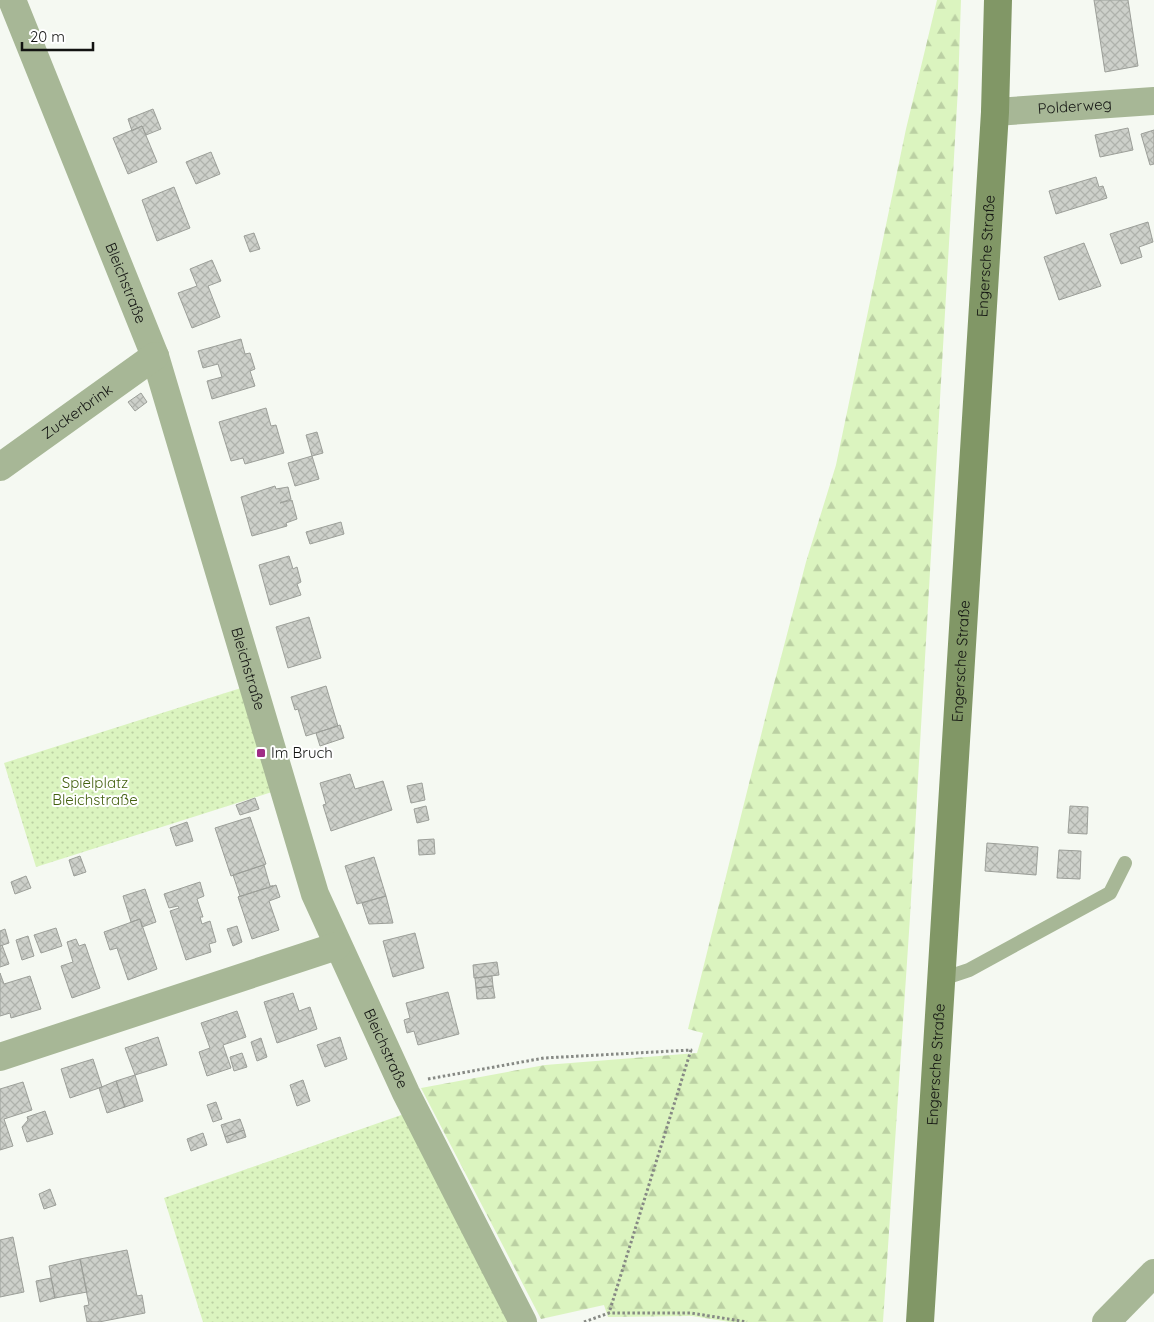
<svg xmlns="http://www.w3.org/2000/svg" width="1154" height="1322" font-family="Quicksand,sans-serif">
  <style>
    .green { fill: url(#green-dots) }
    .forest { fill: url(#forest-firs) }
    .building { fill: url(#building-cross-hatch); stroke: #9c9f99 }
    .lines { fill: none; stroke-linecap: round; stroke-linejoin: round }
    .path { stroke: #868984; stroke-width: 3; stroke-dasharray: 2.5 2.5; stroke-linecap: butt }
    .service { stroke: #a7b796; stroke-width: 14 }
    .minor { stroke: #a7b796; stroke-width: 28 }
    .secondary { stroke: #819766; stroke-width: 28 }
    .poi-dot { fill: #a02c86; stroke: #fff; stroke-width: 2 }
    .labels { text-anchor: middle; stroke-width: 4; stroke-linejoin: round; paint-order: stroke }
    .street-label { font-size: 15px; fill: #121311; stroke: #fff }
    .poi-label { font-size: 15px; fill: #121311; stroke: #fff; text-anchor: start }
    .park-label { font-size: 15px; fill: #446110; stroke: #fff }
  </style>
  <defs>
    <pattern id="green-dots" width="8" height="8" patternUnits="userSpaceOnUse" patternTransform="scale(1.25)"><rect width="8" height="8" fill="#dbf4bf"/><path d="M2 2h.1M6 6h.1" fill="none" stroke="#bbd0a3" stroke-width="1.8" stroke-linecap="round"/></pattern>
    <pattern id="forest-firs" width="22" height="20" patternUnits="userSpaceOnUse" patternTransform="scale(1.25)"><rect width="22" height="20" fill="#dbf4bf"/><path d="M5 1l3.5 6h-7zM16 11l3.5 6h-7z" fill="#bbd0a3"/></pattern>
    <pattern id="building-cross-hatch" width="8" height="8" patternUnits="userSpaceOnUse" patternTransform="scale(1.25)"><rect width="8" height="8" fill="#cdd0ca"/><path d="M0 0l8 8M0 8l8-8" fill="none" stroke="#afb2ac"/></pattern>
  </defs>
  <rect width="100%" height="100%" fill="#f5f9f2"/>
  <!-- green -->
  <path class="green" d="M 241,688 L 272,792 L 36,867 L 4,763 Z
    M 407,1113 L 509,1322 L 203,1322 L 164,1198 Z"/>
  <!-- forest -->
  <path class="forest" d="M 937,0 L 961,0 L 958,88 L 910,917 L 883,1322 L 730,1322 L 692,1316 L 608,1317 L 604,1305 L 541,1319 L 421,1088 L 545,1065 L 697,1053 L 703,1033 L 688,1029 L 770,699 L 806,562 L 836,465 L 906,129 Z"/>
  <!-- building -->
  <path class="building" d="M 1094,0 L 1128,0 L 1138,66 L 1105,72 Z
    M 153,109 L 161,129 L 146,135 L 142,126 L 132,131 L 128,119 Z
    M 142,126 L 157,162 L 128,174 L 113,138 Z
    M 1128,128 L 1133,150 L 1100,157 L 1095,135 Z
    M 1154,130 L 1154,164 L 1150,165 L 1141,134 Z
    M 211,152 L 220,174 L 196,184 L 186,162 Z
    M 1096,177 L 1099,187 L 1103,186 L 1107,198 L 1056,214 L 1049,191 Z
    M 174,187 L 190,228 L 157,241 L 142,200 Z
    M 1148,222 L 1153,242 L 1139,247 L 1142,257 L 1121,264 L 1110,234 Z
    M 254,233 L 260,249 L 250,252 L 244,236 Z
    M 1084,243 L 1101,286 L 1059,300 L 1044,257 Z
    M 212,260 L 221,281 L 208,286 L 220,317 L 192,328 L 178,293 L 197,286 L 190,269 Z
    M 241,339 L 245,354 L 250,353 L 255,369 L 250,371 L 255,386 L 212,399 L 207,381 L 222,377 L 218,364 L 203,368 L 198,351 Z
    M 141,393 L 147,402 L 135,411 L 128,402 Z
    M 266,408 L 271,426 L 276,425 L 284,453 L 245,464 L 243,458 L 231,461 L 219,422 Z
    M 317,432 L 323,453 L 312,456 L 306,435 Z
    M 312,456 L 319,479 L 295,486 L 288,463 Z
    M 275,486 L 276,489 L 288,487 L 291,499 L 280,503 L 292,500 L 297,519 L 286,523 L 287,526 L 252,536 L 241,497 Z
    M 341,522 L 344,534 L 310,544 L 306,532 Z
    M 289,556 L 293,569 L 297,567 L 301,582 L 297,584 L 301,595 L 270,605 L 259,565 Z
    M 309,617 L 321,658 L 288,668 L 276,627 Z
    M 326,686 L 338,726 L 306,736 L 298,709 L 295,710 L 291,697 Z
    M 340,725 L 344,738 L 320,746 L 316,733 Z
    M 350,774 L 355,789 L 383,781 L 392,810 L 331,831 L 323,805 L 326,804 L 320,783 Z
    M 422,783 L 425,800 L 411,803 L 407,786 Z
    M 255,798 L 259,809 L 240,815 L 236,805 Z
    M 426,806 L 429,820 L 417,823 L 414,809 Z
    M 1070,806 L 1088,807 L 1087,834 L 1068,833 Z
    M 250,817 L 266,864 L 231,876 L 215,828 Z
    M 187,822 L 193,841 L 176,846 L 170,828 Z
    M 434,839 L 435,854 L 419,855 L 418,840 Z
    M 987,843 L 1038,847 L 1036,875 L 985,871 Z
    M 1059,850 L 1081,851 L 1080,879 L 1057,878 Z
    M 80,856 L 86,872 L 74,876 L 69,860 Z
    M 374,857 L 386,896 L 357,904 L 345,866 Z
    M 264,865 L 270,886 L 273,886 L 238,897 L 240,896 L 233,875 Z
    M 26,876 L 31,888 L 15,894 L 11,882 Z
    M 200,882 L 204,896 L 197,899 L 203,917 L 200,917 L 202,924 L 210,921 L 216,942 L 209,944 L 211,952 L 186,960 L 170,911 L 179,908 L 178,906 L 169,908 L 164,894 Z
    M 276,885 L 280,897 L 269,901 L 279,930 L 252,939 L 238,897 Z
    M 145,889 L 156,922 L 142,927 L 140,919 L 131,922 L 123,896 Z
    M 386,896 L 393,923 L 369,924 L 362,903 Z
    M 140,919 L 157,969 L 128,980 L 117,948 L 110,950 L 104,932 Z
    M 237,926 L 242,942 L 233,946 L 227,929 Z
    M 56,928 L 62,946 L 41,953 L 34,935 Z
    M 5,929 L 9,943 L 0,946 L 0,931 Z
    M 415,933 L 424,968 L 393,977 L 383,941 Z
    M 28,936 L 34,956 L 22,960 L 16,940 Z
    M 76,939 L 79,946 L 85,944 L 100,988 L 72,998 L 61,966 L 73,962 L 67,942 Z
    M 2,945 L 9,964 L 0,967 L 0,946 Z
    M 497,962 L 499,975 L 474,978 L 473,965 Z
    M 0,973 L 4,984 L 30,976 L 41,1009 L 11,1018 L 10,1013 L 0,1016 Z
    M 492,976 L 493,986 L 476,988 L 475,978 Z
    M 493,986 L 495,998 L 477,999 L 476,988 Z
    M 448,992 L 459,1034 L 418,1045 L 414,1031 L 407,1033 L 404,1020 L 410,1018 L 406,1003 Z
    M 293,993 L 299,1011 L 310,1007 L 317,1029 L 277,1043 L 264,1002 Z
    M 237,1011 L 246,1037 L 223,1045 L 231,1068 L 207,1076 L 199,1052 L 210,1048 L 201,1023 Z
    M 158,1037 L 167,1065 L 135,1075 L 125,1048 Z
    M 340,1037 L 347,1059 L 325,1067 L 317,1045 Z
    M 261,1038 L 267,1057 L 257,1061 L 251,1042 Z
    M 242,1053 L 247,1067 L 234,1071 L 230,1057 Z
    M 93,1059 L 102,1087 L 70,1098 L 61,1069 Z
    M 135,1075 L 143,1101 L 125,1107 L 116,1081 Z
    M 303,1080 L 310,1101 L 297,1106 L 290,1085 Z
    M 116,1081 L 125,1107 L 107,1113 L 99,1088 Z
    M 23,1082 L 32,1110 L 4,1119 L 13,1146 L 0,1150 L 0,1089 Z
    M 216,1102 L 222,1119 L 213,1122 L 207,1105 Z
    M 45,1111 L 53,1134 L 27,1142 L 22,1127 L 28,1120 L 27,1117 Z
    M 240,1119 L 244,1130 L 225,1137 L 221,1125 Z
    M 244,1130 L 246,1137 L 227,1143 L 225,1137 Z
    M 203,1133 L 207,1145 L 191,1151 L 187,1139 Z
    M 50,1189 L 56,1205 L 44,1209 L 39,1194 Z
    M 13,1237 L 24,1292 L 0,1297 L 0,1240 Z
    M 127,1250 L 137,1296 L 142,1295 L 145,1313 L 99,1322 L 87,1322 L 84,1306 L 89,1305 L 80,1259 Z
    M 80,1259 L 87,1292 L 55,1298 L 49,1266 Z
    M 51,1278 L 55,1298 L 40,1302 L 36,1281 Z"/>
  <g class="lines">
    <!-- path -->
    <path class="path" d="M 428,1079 L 544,1058 L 691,1050 L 609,1313
      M 584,1322 L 609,1313 L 691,1313 L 747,1322"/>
    <!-- service -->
    <path class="service" d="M 942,979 L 969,970 L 1110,893 L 1125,863"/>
    <!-- minor -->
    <g class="minor">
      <path id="s1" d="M 12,0 L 155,356 L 315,894 L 406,1093 L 523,1322"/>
      <path id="s2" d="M 995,112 L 1154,101"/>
      <path id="s3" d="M 0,467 L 155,356"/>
      <path d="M 0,1057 L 337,946"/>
      <path d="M 1106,1322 L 1154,1273"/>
    </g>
    <!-- secondary -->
    <path class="secondary" id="s4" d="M 920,1322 L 995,112 L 998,0"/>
  </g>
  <!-- markers -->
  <rect class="poi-dot" x="256" y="748" width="10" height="10" rx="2.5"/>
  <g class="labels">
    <!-- street labels -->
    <g class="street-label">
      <text dy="5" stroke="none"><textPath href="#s2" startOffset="80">Polderweg</textPath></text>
      <text dy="5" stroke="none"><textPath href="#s4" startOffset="1068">Engersche Straße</textPath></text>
      <text dy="5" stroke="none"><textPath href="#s1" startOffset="305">Bleichstraße</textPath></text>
      <text dy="5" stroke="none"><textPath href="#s3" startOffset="95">Zuckerbrink</textPath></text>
      <text dy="5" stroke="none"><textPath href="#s4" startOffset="662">Engersche Straße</textPath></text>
      <text dy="5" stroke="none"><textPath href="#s1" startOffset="710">Bleichstraße</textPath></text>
      <text dy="5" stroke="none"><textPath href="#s1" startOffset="1115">Bleichstraße</textPath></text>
      <text dy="5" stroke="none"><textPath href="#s4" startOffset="258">Engersche Straße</textPath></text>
    </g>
    <!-- poi labels -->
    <g class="poi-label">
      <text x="271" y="758">Im Bruch</text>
    </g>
    <!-- park labels -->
    <g class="park-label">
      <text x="95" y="788">Spielplatz<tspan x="95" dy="17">Bleichstraße</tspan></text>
    </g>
  </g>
  <!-- scale -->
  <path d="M22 42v8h71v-8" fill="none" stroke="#121311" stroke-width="2.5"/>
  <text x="30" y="42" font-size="15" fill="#121311" stroke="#ffffff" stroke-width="4" paint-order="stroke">20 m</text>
</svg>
